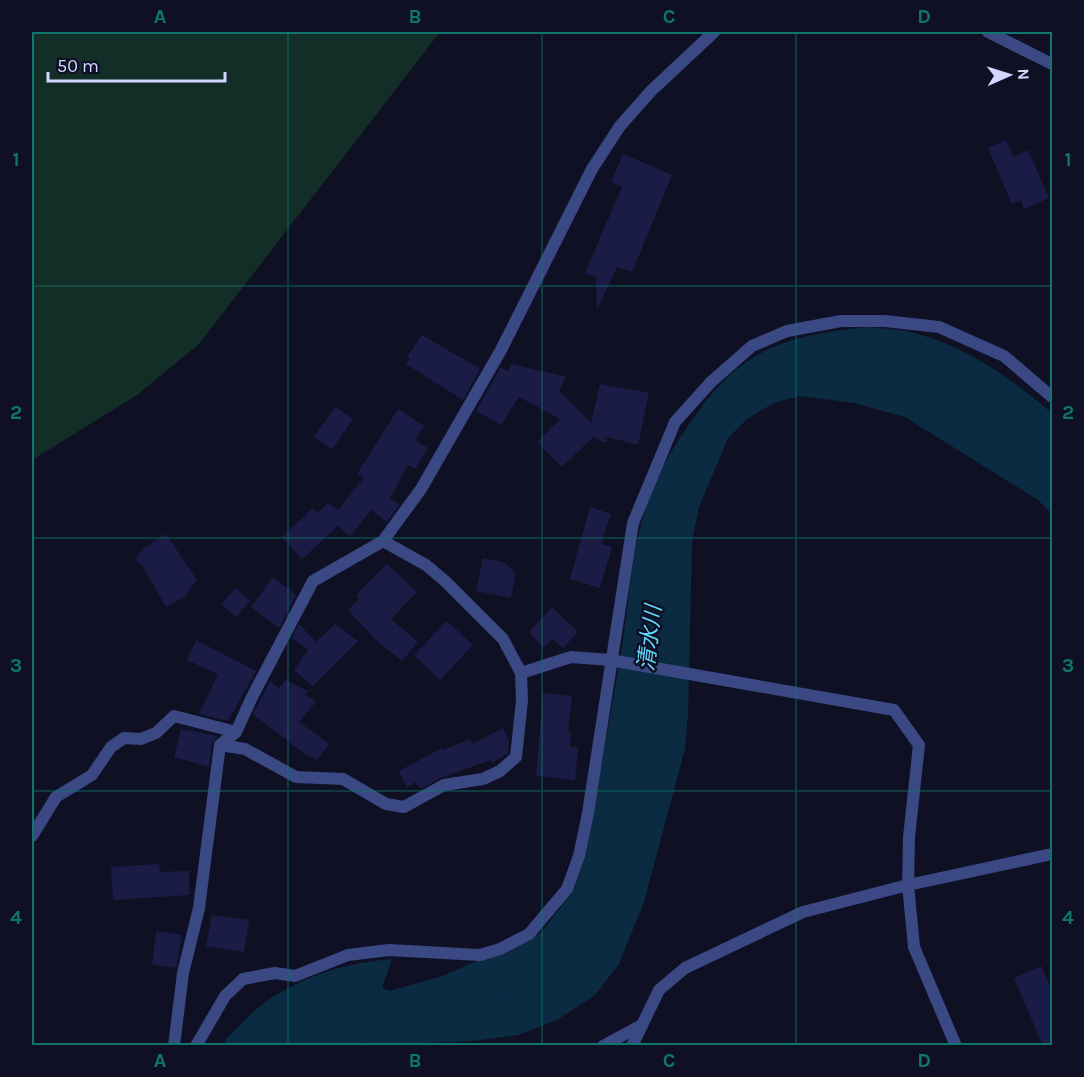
<svg xmlns="http://www.w3.org/2000/svg" width="1084" height="1077" font-family="Karla,'Noto Sans JP',sans-serif">
  <style>
    .green { fill: #122e27 }
    .water { fill: #0a2b42 }
    .lines { fill: none; stroke-linecap: round; stroke-linejoin: round }
    .river { stroke: #0a2b42; stroke-width: 42 }
    .building { fill: #1b1c45 }
    .street { stroke: #3a4883; stroke-width: 12 }
    .grid { fill: none; stroke: #0f766e; stroke-width: 1.5; stroke-opacity: 0.55 }
    .labels { text-anchor: middle; stroke-width: 5; stroke-linejoin: round; paint-order: stroke }
    .water-label { font-size: 22px; font-style: italic; fill: #61d9fe; stroke: #0f1024 }
    .neatline { fill: none; stroke: #0f766e; stroke-width: 2 }
    .grid-label { font-size: 20px; text-anchor: middle; font-weight: bold; fill: #0f766e }
  </style>
  <rect width="100%" height="100%" fill="#0f1024"/>
  <!-- green -->
  <path class="green" d="M 32,32 L 440,32 L 199,344 L 137,395 L 32,460 Z"/>
  <!-- water -->
  <path class="water" d="M 868,327 C 884,329 902,329 918,334 C 970,348 1012,380 1052,413 L 1052,514 L 1038,500 L 905,417 L 854,403 L 800,396 L 776,402 L 748,418 L 728,438 L 699,507 L 692,542 L 688,714 L 685,749 L 644,902 L 619,964 L 595,995 L 557,1020 L 518,1035 L 474,1041 L 360,1046 L 224,1046 L 226,1039 C 239,1027 252,1011 267,1001 C 305,975 346,963 392,959 L 382,988 C 430,1005 481,1008 524,975 C 536,966 545,947 554,934 L 543,930 L 573,891 L 585,858 C 597,788 610,718 622,648 C 629,598 632,547 648,500 C 656,476 670,453 684,432 C 735,353 776,336 868,327 Z"/>
  <g class="lines">
    <!-- river -->
    <path class="river" d="M 299,1046 L 329,1030 L 449,996 L 548,953 L 585,924"/>
  </g>
  <!-- building -->
  <path class="building" d="M 1006,140 L 1013,157 L 1028,150 L 1049,198 L 1024,209 L 1021,200 L 1012,204 L 988,148 Z
    M 623,154 L 672,175 L 632,272 L 617,267 L 597,310 L 596,277 L 585,273 L 622,187 L 611,182 Z
    M 422,335 L 480,369 L 463,400 L 406,364 L 410,358 L 407,357 Z
    M 512,364 L 566,377 L 559,391 L 591,423 L 600,384 L 649,393 L 638,445 L 604,436 L 608,440 L 606,443 L 593,437 L 562,467 L 537,442 L 560,419 L 519,397 L 501,425 L 476,411 L 501,367 L 508,371 Z
    M 335,407 L 353,419 L 332,449 L 314,437 Z
    M 398,409 L 424,426 L 415,440 L 428,448 L 415,469 L 408,465 L 390,498 L 399,505 L 387,522 L 371,510 L 350,536 L 338,526 L 302,559 L 282,537 L 313,508 L 318,513 L 328,502 L 338,510 L 364,478 L 357,474 Z
    M 590,507 L 611,514 L 601,544 L 612,547 L 600,588 L 570,579 Z
    M 166,534 L 197,580 L 185,596 L 166,607 L 142,565 L 135,560 L 141,550 Z
    M 483,558 L 505,563 L 516,573 L 511,598 L 476,591 Z
    M 387,564 L 417,592 L 391,619 L 418,642 L 402,661 L 376,640 L 348,610 L 359,599 L 356,595 Z
    M 273,577 L 296,595 L 279,628 L 251,607 Z
    M 236,588 L 250,601 L 236,617 L 221,604 Z
    M 552,607 L 578,632 L 563,648 L 553,639 L 543,648 L 529,632 Z
    M 447,621 L 473,645 L 440,680 L 414,655 Z
    M 299,624 L 316,642 L 335,624 L 358,641 L 313,686 L 294,670 L 308,650 L 292,638 Z
    M 196,640 L 256,671 L 228,721 L 199,714 L 218,674 L 187,660 Z
    M 286,680 L 308,691 L 305,694 L 316,702 L 299,722 L 329,744 L 317,760 L 306,755 L 253,714 L 270,681 L 279,688 Z
    M 543,693 L 572,696 L 568,732 L 571,733 L 570,747 L 578,747 L 575,780 L 536,776 Z
    M 503,728 L 509,741 L 508,753 L 492,763 L 491,760 L 440,778 L 420,789 L 416,782 L 407,787 L 399,771 L 442,748 L 443,750 L 470,739 L 472,744 Z
    M 181,729 L 218,736 L 212,743 L 209,767 L 174,757 Z
    M 159,864 L 160,872 L 189,871 L 189,895 L 113,900 L 111,867 Z
    M 212,915 L 249,920 L 244,952 L 206,946 Z
    M 156,931 L 182,935 L 176,968 L 152,965 Z
    M 1041,966 L 1053,993 L 1053,1046 L 1043,1046 L 1014,978 Z"/>
  <g class="lines">
    <!-- street -->
    <path class="street" d="M 988,32 L 1052,64
      M 383,541 L 426,565 L 445,581 L 503,639 L 521,673 L 571,657 L 610,660 L 894,710 L 919,745 L 909,837 L 908,885 L 914,947 L 956,1046
      M 220,745 L 245,749 L 296,777 L 343,779 L 386,804 L 404,807 L 444,785 L 483,779 L 500,771 L 516,757 L 522,700 L 521,673
      M 32,836 L 56,797 L 92,775 L 111,747 L 124,738 L 141,739 L 156,733 L 174,716 L 236,732
      M 174,1046 L 183,973 L 199,908 L 220,745 L 236,732 L 252,697 L 313,581 L 383,541 L 421,489 L 501,350 L 592,169 L 620,126 L 651,91 L 714,32
      M 196,1046 L 225,996 L 243,979 L 275,973 L 295,976 L 348,955 L 389,950 L 480,955 L 500,949 L 529,934 L 567,889 L 579,856 L 588,813 L 633,523 L 675,422 L 711,382 L 752,346 L 787,331 L 841,321 L 885,321 L 939,327 L 1004,356 L 1052,397
      M 603,1046 L 640,1026
      M 632,1046 L 659,990 L 685,968 L 803,912 L 908,885 L 1052,854"/>
  </g>
  <!-- grid -->
  <path class="grid" d="M 288,32 L 288,1046M 542,32 L 542,1046M 796,32 L 796,1046M 32,286 L 1052,286M 32,538 L 1052,538M 32,791 L 1052,791"/>
  <g class="labels">
    <!-- water labels -->
    <g class="water-label">
      <text transform="translate(649 638) rotate(-83)" y="8">清水川</text>
    </g>
  </g>
  <!-- border -->
  <rect width="1084" height="1077" fill="none" stroke="#0f1024" stroke-width="66"/>
  <!-- north arrow -->
  <g transform="translate(1009 75) rotate(87)" stroke="#0f1024" stroke-width="4.5" paint-order="stroke">
  <path d="M0-4.5L10 22L0 15L-10 22Z" fill="#d2d7ff"/>
  <text y="-9" font-size="16" font-weight="bold" text-anchor="middle" fill="#d2d7ff">N</text>
  </g>
  <!-- scale -->
  <path d="M48 72v9h177v-9" fill="none" stroke="#d2d7ff" stroke-width="3"/>
  <text x="57" y="72" font-size="18" fill="#d2d7ff" stroke="#0f1024" stroke-width="4.5" paint-order="stroke">50 m</text>
  <rect x="33" y="33" width="1018" height="1011" class="neatline"/>
  <g class="grid-label">
    <text x="160" y="23">A</text>
    <text x="415" y="23">B</text>
    <text x="669" y="23">C</text>
    <text x="924" y="23">D</text>
    <text x="16" y="166">1</text>
    <text x="1068" y="166">1</text>
    <text x="16" y="419">2</text>
    <text x="1068" y="419">2</text>
    <text x="16" y="672">3</text>
    <text x="1068" y="672">3</text>
    <text x="16" y="924">4</text>
    <text x="1068" y="924">4</text>
    <text x="160" y="1067">A</text>
    <text x="415" y="1067">B</text>
    <text x="669" y="1067">C</text>
    <text x="924" y="1067">D</text>
  </g>
</svg>
